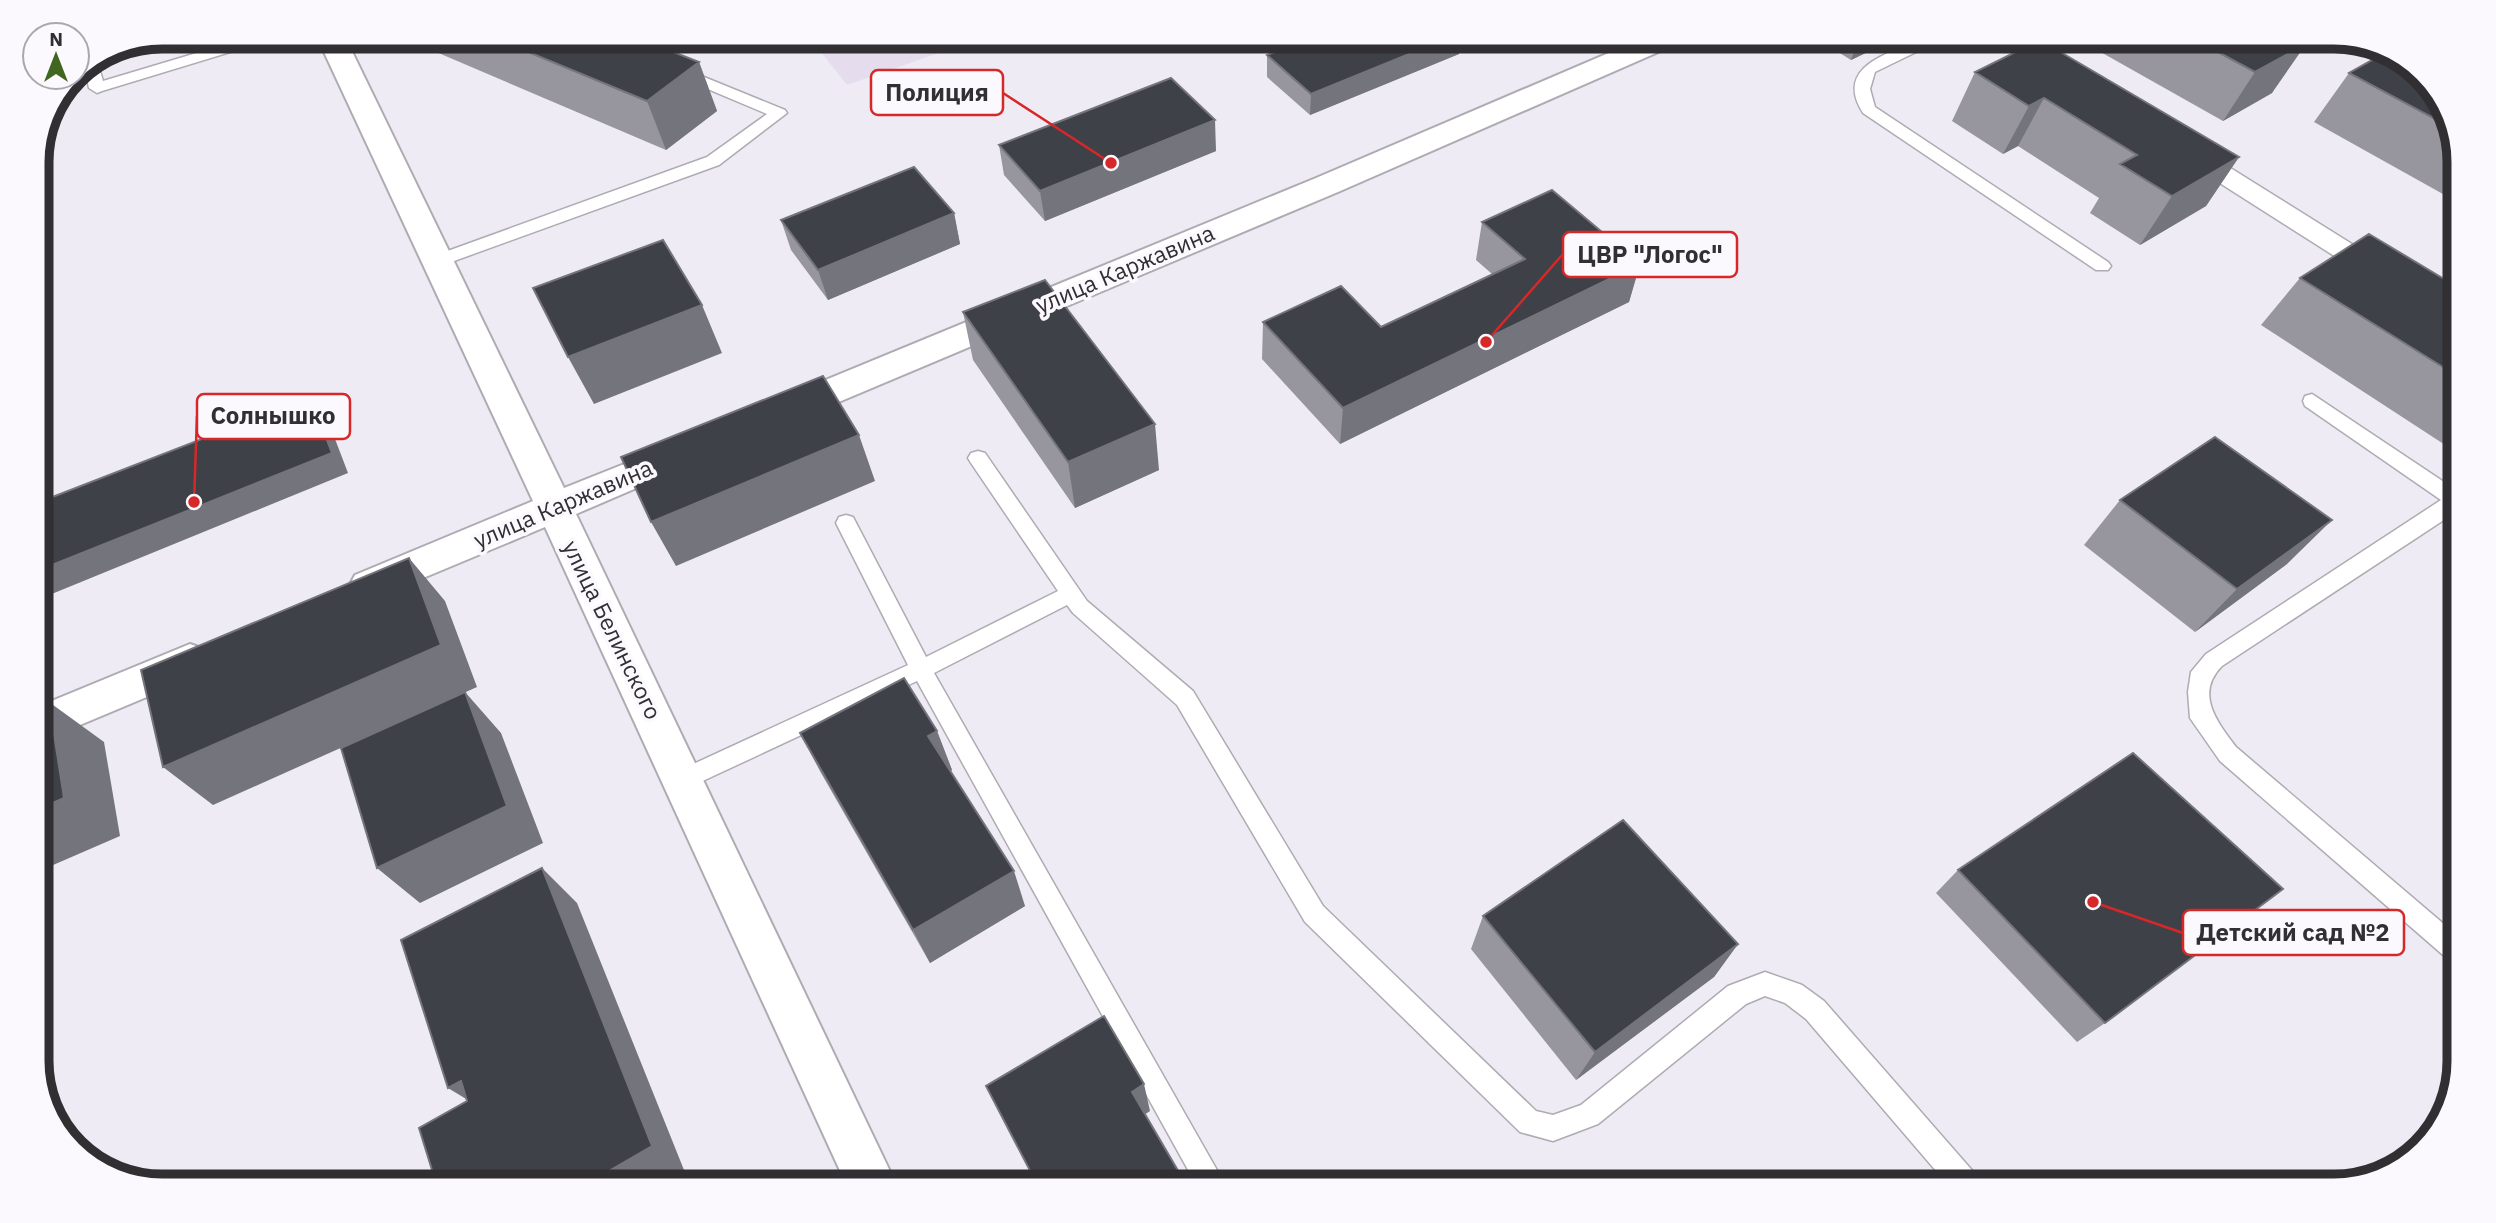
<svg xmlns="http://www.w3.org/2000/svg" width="2496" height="1223" font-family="'IBM Plex Sans',sans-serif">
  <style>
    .built { fill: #e5dded }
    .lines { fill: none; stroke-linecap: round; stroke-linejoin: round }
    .service-casing { stroke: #afabb3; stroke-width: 3 }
    .pedestrian-casing { stroke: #afabb3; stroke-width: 3 }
    .tertiary-casing { stroke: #afabb3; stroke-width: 4 }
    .service { fill: #fff; fill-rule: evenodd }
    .pedestrian { fill: #fff; fill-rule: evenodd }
    .tertiary { fill: #fff; fill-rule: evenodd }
    .wall { fill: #97969e }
    .shaded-wall { fill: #74747c }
    .building { fill: #3f4148; stroke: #74747c; stroke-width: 2 }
    .labels { text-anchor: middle; stroke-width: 7; stroke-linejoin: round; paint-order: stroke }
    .street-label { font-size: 23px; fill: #312f32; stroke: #fbf9fe }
    .rim { fill: none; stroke: #312f32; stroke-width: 9 }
    .leader { fill: none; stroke: #d62828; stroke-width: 2.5 }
    .callout-dot { fill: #d62828; stroke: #fbf9fe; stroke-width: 2.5 }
    .callout { fill: #fbf9fe; stroke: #d62828; stroke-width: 2.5 }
    .callout-label { font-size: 24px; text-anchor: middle; font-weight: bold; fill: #312f32 }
  </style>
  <rect width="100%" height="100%" fill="#efebf4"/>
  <!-- built -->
  <path class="built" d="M 809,37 L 985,37 L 847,85 Z"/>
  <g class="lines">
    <defs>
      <path id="service" d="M 250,37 L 272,37 L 270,40 L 102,91 L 97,93 L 89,88 L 84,66 L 96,58 L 103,81 Z
        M 1928,37 L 1947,37 L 1875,72 L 1870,89 L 1875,107 L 2108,262 L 2111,266 L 2108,270 L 2096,270 L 1863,113 C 1832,64 1894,52 1928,37 Z
        M 682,68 L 785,110 L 787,113 L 719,165 L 443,265 L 431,265 L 428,261 L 431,257 L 707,157 L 767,114 L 677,76 L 674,73 L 677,70 Z
        M 2312,394 L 2459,492 L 2459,510 L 2222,666 C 2194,694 2218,723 2236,747 L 2459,937 L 2459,965 L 2450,961 L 2220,761 L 2190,718 L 2188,692 L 2191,672 L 2206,654 L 2441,500 L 2305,406 L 2303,401 L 2305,396 Z
        M 978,451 L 985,453 L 1087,601 L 1193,691 L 1323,906 L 1536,1111 L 1553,1115 L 1581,1105 L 1728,986 L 1765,972 L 1802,985 L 1824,1001 L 1977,1176 L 1980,1186 L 1949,1186 L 1806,1019 L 1785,1003 L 1765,996 L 1746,1004 L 1598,1124 L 1553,1141 L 1520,1132 L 1305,922 L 1177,705 L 1073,613 L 1067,605 L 934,673 L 1226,1186 L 1197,1186 L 917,681 L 692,786 L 684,789 L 676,786 L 673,779 L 676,772 L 908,665 L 836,523 L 839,517 L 846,515 L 853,517 L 926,657 L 1058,591 L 971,463 L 968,458 L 971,453 Z"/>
      <path id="pedestrian" d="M 1994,37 L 2020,37 L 2069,71 L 2066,76 L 2050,76 Z
        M 2191,146 L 2200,149 L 2387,266 L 2391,272 L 2387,278 L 2378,281 L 2369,278 L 2182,159 L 2179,154 L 2182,149 Z"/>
      <path id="tertiary" d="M 317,37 L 345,37 L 564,488 L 677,443 L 690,447 L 695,456 L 690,465 L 576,514 L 897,1186 L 847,1186 L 545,527 L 368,601 L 355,597 L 349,586 L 355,575 L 533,501 Z
        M 1646,37 L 1683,37 L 1679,43 L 1338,192 L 796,420 L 784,424 L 772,420 L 767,411 L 772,402 L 1316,178 Z
        M 190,644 L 204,649 L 210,661 L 204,673 L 37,743 L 37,707 Z"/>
    </defs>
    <!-- service casing -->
    <use href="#service" class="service-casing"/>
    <!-- pedestrian casing -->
    <use href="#pedestrian" class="pedestrian-casing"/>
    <!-- tertiary casing -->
    <use href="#tertiary" class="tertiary-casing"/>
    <!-- service -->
    <use href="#service" class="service"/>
    <!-- pedestrian -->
    <use href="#pedestrian" class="pedestrian"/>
    <!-- tertiary -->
    <use href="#tertiary" class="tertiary"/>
  </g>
  <!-- wall -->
  <path class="wall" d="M 401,37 L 635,37 L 699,62 L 717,111 L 666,150 Z
    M 1814,37 L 1899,37 L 1851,60 Z
    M 2074,37 L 2292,37 L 2272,93 L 2223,121 Z
    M 1459,54 L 1310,115 L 1267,77 L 1267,55 Z
    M 1975,72 L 2239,157 L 2206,206 L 2140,245 L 2090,213 L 2099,198 L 2018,146 L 2003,154 L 1952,121 Z
    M 2349,73 L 2438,92 L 2459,154 L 2459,203 L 2314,122 Z
    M 999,145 L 1216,151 L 1045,221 L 1004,175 Z
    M 954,213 L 960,244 L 828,300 L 791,250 L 781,220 Z
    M 1482,222 L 1640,264 L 1629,302 L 1340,444 L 1262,359 L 1263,322 L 1381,327 L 1492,274 L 1476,260 Z
    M 2300,278 L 2459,288 L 2459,454 L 2261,325 Z
    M 963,312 L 1159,470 L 1075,508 L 973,360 Z
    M 2120,500 L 2287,564 L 2195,632 L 2084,545 Z
    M 937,731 L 952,770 L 950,771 L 1025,906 L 930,963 L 821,773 L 800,733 Z
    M 2459,854 L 2459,876 L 2446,866 Z
    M 1958,870 L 2105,1023 L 2077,1042 L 1936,893 Z
    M 1483,916 L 1738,944 L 1714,977 L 1576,1080 L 1471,949 Z"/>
  <!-- shaded-wall -->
  <path class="shaded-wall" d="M 162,37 L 190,37 L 118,58 L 111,48 L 114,46 Z
    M 1451,37 L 1461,37 L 1459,54 L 1310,115 L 1311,94 Z
    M 1860,37 L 1899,37 L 1851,60 Z
    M 2306,44 L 2272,93 L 2223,121 L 2255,72 Z
    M 699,62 L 717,111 L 666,150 L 647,101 Z
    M 2044,98 L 2018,146 L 2003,154 L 2029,106 Z
    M 1215,120 L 1216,151 L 1045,221 L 1040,191 Z
    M 2239,157 L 2206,206 L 2140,245 L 2172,196 Z
    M 954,213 L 960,244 L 828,300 L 818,270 Z
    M 1640,264 L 1629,302 L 1340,444 L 1343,408 Z
    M 702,305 L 722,353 L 594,404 L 568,357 Z
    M 310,397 L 327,418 L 348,473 L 37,600 L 37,571 Z
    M 1155,424 L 1159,470 L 1075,508 L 1068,462 Z
    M 859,435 L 875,481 L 676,566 L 651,522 Z
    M 2332,520 L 2287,564 L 2195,632 L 2237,589 Z
    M 409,558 L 445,601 L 477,687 L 213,805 L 163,767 Z
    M 465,692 L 501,733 L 543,843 L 420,903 L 377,868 Z
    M 49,702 L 104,742 L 120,836 L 37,872 L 37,810 Z
    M 937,731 L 952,770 L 943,776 L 928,736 Z
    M 542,868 L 577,903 L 684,1170 L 658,1186 L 583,1186 Z
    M 1014,871 L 1025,906 L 930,963 L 913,930 Z
    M 1738,944 L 1714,977 L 1576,1080 L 1595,1052 Z
    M 461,1081 L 491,1114 L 448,1088 Z
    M 1144,1084 L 1150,1111 L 1138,1119 L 1132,1092 Z"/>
  <!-- building -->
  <path class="building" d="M 492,37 L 635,37 L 699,62 L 647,101 Z
    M 1314,37 L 1451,37 L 1311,94 L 1267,55 Z
    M 2190,37 L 2292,37 L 2306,44 L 2255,72 Z
    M 2040,40 L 2239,157 L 2172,196 L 2120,164 L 2137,155 L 2044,98 L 2029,106 L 1975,72 Z
    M 2390,50 L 2438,92 L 2450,127 L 2349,73 Z
    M 1171,78 L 1215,120 L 1040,191 L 999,145 Z
    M 914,167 L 954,213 L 818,270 L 781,220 Z
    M 1552,190 L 1640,264 L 1343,408 L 1263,322 L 1341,286 L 1381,327 L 1525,259 L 1482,222 Z
    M 2369,234 L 2459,288 L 2459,377 L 2300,278 Z
    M 663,240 L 702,305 L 568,357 L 533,288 Z
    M 1045,280 L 1155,424 L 1068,462 L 963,312 Z
    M 823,376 L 859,435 L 651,522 L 621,457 Z
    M 310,397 L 332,453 L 37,571 L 37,503 Z
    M 2215,437 L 2332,520 L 2237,589 L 2120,500 Z
    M 409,558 L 441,645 L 163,767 L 141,670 Z
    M 904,678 L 937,731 L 928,736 L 1014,871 L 913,930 L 800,733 Z
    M 465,692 L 507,806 L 377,868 L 341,748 Z
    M 49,702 L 64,798 L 37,810 L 37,707 Z
    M 2133,753 L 2283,889 L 2105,1023 L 1958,870 Z
    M 1623,820 L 1738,944 L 1595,1052 L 1483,916 Z
    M 542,868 L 652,1146 L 583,1186 L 437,1186 L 419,1128 L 467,1101 L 461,1081 L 448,1088 L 401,940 Z
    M 1104,1016 L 1144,1084 L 1132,1092 L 1187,1186 L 1038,1186 L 986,1086 Z"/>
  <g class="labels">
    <!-- street labels -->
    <g class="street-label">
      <text transform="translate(1125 269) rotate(-23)" y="8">улица Каржавина</text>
      <text transform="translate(563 504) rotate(-23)" y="8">улица Каржавина</text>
      <text transform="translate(612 630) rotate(64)" y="8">улица Белинского</text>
    </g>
  </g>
  <!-- crop -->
  <path d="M0 0H2496V1223H0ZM162 49H2334A113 113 0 0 1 2447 162V1061A113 113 0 0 1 2334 1174H162A113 113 0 0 1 49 1061V162A113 113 0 0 1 162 49Z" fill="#fbf9fe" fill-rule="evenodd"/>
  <path class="rim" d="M162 49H2334A113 113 0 0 1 2447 162V1061A113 113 0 0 1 2334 1174H162A113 113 0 0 1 49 1061V162A113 113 0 0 1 162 49Z"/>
  <!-- callouts -->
  <path class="leader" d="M1111 163L1003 93M1486 342L1563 254M194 502L197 416M2093 902L2183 933"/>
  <g class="callout-dot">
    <circle cx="1111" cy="163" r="7"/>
    <circle cx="1486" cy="342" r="7"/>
    <circle cx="194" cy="502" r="7"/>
    <circle cx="2093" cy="902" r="7"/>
  </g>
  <g class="callout">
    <rect x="871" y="70" width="132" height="45" rx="7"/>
    <rect x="1563" y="232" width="174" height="45" rx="7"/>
    <rect x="197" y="394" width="153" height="45" rx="7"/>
    <rect x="2183" y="910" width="221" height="45" rx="7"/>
  </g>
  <g class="callout-label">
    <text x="937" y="101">Полиция</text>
    <text x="1650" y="263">ЦВР "Логос"</text>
    <text x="273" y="424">Солнышко</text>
    <text x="2293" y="941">Детский сад №2</text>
  </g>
  <!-- north arrow -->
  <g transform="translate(56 56)"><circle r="33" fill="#fbf9fe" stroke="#aaa8ac" stroke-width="2"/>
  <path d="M0-5L12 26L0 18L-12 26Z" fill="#416620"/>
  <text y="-10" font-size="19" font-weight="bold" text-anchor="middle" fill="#312f32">N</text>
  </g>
</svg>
